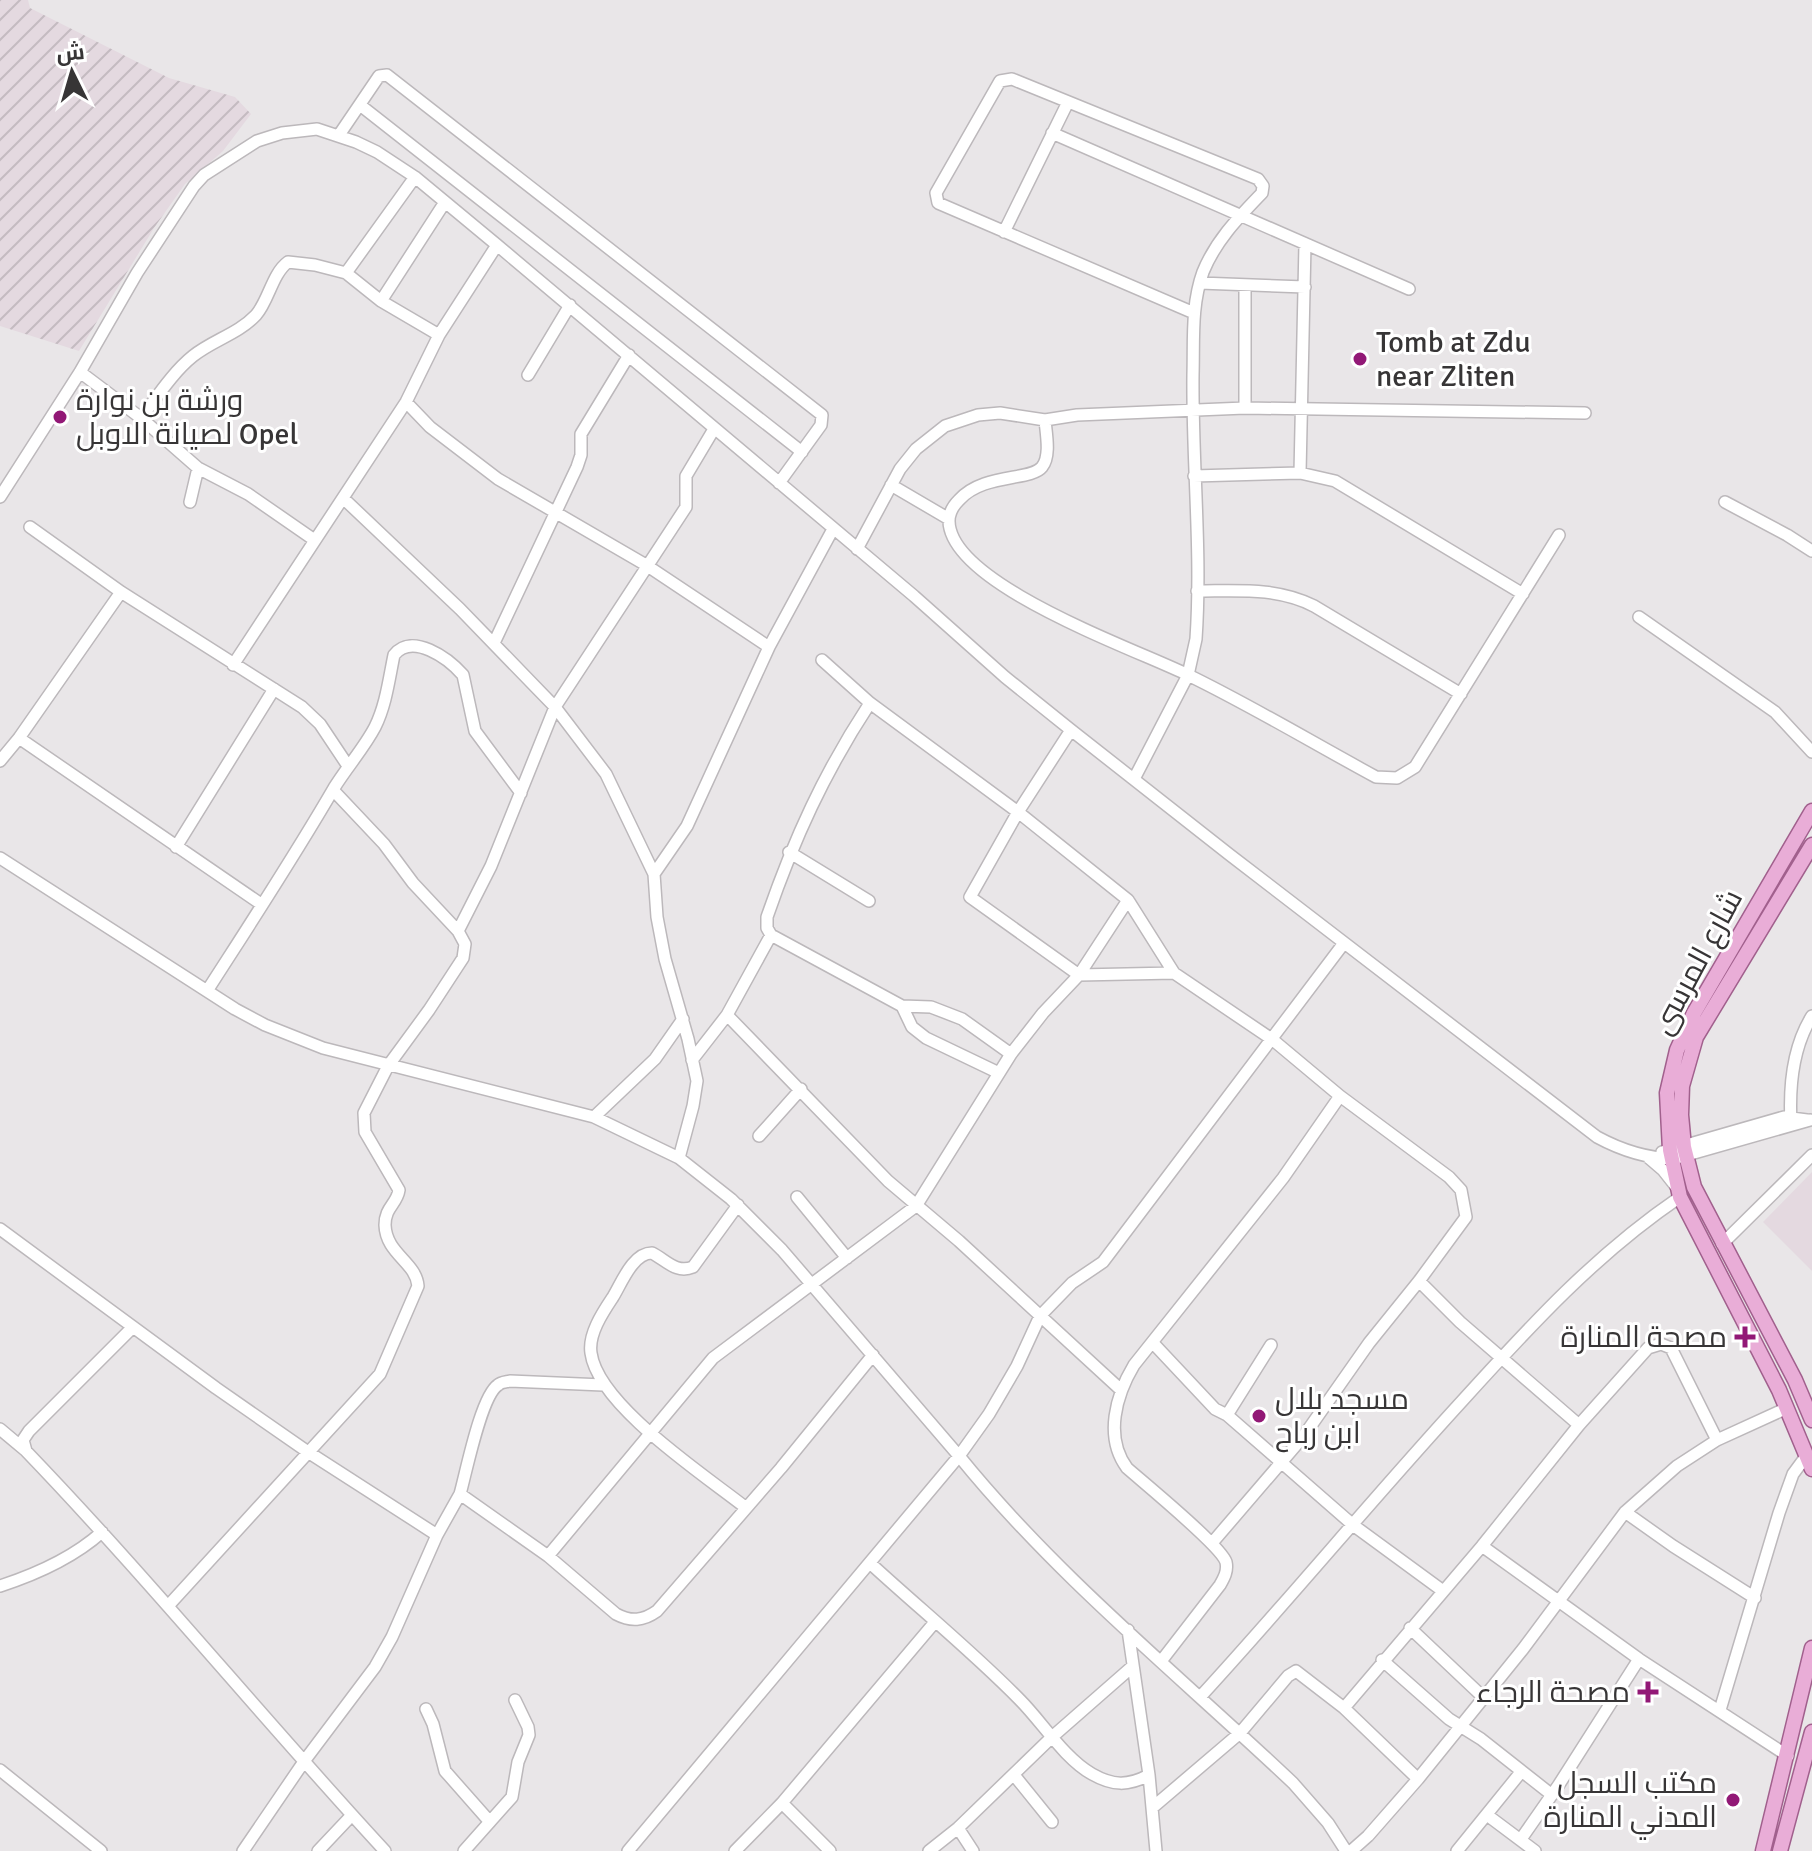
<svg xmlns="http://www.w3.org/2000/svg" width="1812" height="1851" font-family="Signika,Cairo,sans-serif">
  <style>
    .built { fill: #e4d9e0 }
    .industrial { fill: url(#industrial-furrows) }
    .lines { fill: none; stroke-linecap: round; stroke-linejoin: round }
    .minor-casing { stroke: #bcb8bb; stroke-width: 14 }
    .major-casing { stroke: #a1608d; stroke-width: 17 }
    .minor { stroke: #fff; stroke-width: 11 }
    .major { stroke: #e9add7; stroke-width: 14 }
    .poi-dot { fill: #921876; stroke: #fff; stroke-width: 3 }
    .labels { text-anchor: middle; stroke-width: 6; stroke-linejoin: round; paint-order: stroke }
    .poi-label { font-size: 30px; fill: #373536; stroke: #fff; text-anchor: start }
    .street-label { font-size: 30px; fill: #373536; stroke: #fff }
  </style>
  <defs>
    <pattern id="industrial-furrows" width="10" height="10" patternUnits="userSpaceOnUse" patternTransform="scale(2)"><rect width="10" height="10" fill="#e4d9e0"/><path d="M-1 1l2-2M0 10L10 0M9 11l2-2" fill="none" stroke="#c4bbc1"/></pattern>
  </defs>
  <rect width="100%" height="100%" fill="#e9e6e8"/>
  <!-- built -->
  <path class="built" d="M 1812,1172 L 1812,1271 L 1763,1222 Z"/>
  <!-- industrial -->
  <path class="industrial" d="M 0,0 L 28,0 L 30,8 L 169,78 L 235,97 L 251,114 L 223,151 L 185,184 L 154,228 L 79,351 L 0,326 Z"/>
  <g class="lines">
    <defs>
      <path id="minor" d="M 360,105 L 802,452
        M 1052,133 L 1409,289
        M 339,135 L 379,76 L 387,75 L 822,415 L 821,425 L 779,483
        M 1004,232 L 1068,102
        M 346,273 L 415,177
        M 1200,283 L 1305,287
        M 381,301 L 445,202
        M 80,372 L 141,418 L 198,468 L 248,494 L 313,539
        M 528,375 L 570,305
        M 406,402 L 430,427 L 498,479 L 646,565 L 769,647
        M 1245,408 L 1245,285
        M 141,418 C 157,397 173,372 193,356 C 213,340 238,334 256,315 C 269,300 272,274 288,262 L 315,265 L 346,273 L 381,301 L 439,335
        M 1045,420 C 1046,433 1051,456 1042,467 C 1031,481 983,473 959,500 C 954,505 949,513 949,521 C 950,585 1138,650 1188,675 C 1252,706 1313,743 1376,777 L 1397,778 L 1415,767 L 1559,535
        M 1300,473 L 1305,244
        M 1194,476 L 1300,473 L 1335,481 L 1523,594
        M 891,485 L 949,519
        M 0,497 L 80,372 L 137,273 L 194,186 L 204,175 L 257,141 L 282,133 L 317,129 L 356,142 L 377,152 L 415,177 L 497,245 L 914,596 L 1005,677 L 1071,730 L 1230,855 L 1597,1137 C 1621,1150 1645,1158 1673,1159 L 1810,1120
        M 343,498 L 460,609 L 555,707 L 606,774 L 654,874
        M 190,502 L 198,468
        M 1725,502 L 1787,535 L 1812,551
        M 30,527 L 121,592 L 302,707 L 320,724 L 348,766
        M 857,549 L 900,469 L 916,449 L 945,426 L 978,415 L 1000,413 L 1045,420 L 1077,415 L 1245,408 L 1585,413
        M 1197,591 C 1237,591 1277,587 1314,606 L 1461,694
        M 1639,617 L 1775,712 L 1812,752
        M 494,643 L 577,467 L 581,455 L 581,434 L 629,355
        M 822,660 L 870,703 L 1018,812 L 1128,900
        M 233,665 L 406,402 L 439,335 L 497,245
        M 870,703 C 824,773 794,839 767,917 L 767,928 L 771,935 L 902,1006 L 931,1007 L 962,1019 L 1011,1054
        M 1071,730 L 1018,812 L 970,897 L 1079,975 L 1174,973
        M 19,738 L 261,904
        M 0,761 L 19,738 L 121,592
        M 1134,779 L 1188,675 L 1196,639 C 1202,551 1192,462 1193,375 C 1194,340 1191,305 1203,272 C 1216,240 1239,217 1262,193 L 1263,186 L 1258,179 L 1012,79 L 1000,81 L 936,193 L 938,203 L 1194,313
        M 176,847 L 274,689
        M 789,852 L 869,901
        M 0,858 L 235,1009 L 265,1025 L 323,1048 L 594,1117 L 679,1158 L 731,1199 L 782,1250 L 959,1456 L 628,1851
        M 458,931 L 491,866 L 555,707 L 686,507 L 686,476 L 714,429
        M 1344,943 L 1103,1262 L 1072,1283 L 1040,1316 L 1017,1366 L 989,1414 L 959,1456 C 1057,1577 1180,1676 1293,1783 L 1328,1823 L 1346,1851
        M 207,991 C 250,924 294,857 334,788 C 347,767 364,748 375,727 C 386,705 389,679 394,655 C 412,632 448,658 463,675 L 475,731 L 521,793
        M 902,1006 L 912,1027 L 926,1038 L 999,1073
        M 727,1015 L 771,935
        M 692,1060 L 727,1015 L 888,1181 L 959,1241 L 1121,1390
        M 594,1117 L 655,1059 L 683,1019
        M 1791,1123 C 1789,1087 1792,1048 1812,1016
        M 759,1136 L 801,1089
        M 1662,1152 L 1784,1117 L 1807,1120
        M 679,1158 L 693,1106 L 697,1081 L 688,1039 L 665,959 L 657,917 L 654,874 L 687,826 L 769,647 L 833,529
        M 1649,1158 L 1663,1170 L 1678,1189
        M 797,1197 L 847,1258
        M 738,1205 L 693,1267 C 676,1274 666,1260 652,1253 C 633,1253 622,1282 613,1297 C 603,1312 588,1334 591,1353 C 598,1405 703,1474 745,1507
        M 0,1229 L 216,1388 L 308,1452 L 437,1535
        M 1722,1244 L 1812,1155
        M 1419,1281 L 1460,1322 L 1579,1425
        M 133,1327 L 29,1431 L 23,1440 L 26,1451 C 150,1580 263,1719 385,1851
        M 1153,1343 L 1215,1409 L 1227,1415 L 1353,1525 L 1443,1591
        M 1227,1415 L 1271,1345
        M 0,1429 L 25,1450
        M 460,1494 C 466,1473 481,1396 498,1385 C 501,1382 506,1382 510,1381 L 603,1385
        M 1625,1512 L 1673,1546 L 1755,1598
        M 1212,1543 L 1303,1437 L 1369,1343 L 1419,1281 L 1466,1217 L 1461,1190 L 1449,1177 L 1340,1096
        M 1482,1546 L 1639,1659 L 1788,1756
        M 548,1556 L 713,1358 L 916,1206 L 1011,1054 L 1043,1013 L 1079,975 L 1128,900 L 1174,973 L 1273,1040 L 1340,1096 L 1283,1178 L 1134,1365 C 1116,1395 1104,1437 1127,1468 C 1144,1483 1221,1546 1226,1562 C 1228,1571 1224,1578 1220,1585 L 1162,1660
        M 871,1564 C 920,1609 973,1652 1020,1700 C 1042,1722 1064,1758 1092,1774 C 1113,1786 1128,1786 1149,1775
        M 0,1586 C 37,1574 73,1558 102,1532
        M 168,1606 L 380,1374 L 418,1286 C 416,1262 386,1254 385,1225 C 385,1207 397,1204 399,1190 L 365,1132 L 364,1113 L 388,1066 L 429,1010 L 463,958 L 465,944 L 458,931 L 413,883 L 384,844 L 333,790
        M 1410,1628 L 1483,1697
        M 1128,1630 L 1149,1775 L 1156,1851
        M 1382,1660 L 1449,1719 L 1481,1739 L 1552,1795
        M 1201,1696 C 1290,1599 1374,1497 1463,1400 C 1531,1325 1596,1254 1680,1197
        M 1344,1708 L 1482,1546 L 1579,1425 L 1648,1348 L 1661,1344 L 1671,1348 L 1717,1440
        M 426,1709 L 433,1724 L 445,1771 L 490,1822
        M 1720,1710 L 1779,1513 L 1793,1474 L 1807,1455
        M 0,1770 L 101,1851
        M 1014,1775 L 1052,1822
        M 782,1803 L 830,1851
        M 1152,1808 L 1240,1733 L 1288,1676 L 1296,1671 L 1344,1708 L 1418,1779
        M 1487,1815 L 1535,1851
        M 958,1828 L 973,1851
        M 1521,1839 L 1558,1786 L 1639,1659
        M 243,1851 L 305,1760 L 375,1667 L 392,1637 L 437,1535 L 460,1494 L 548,1556 L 616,1614 C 631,1622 643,1621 657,1611 L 781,1468 L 873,1355
        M 318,1851 L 352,1815
        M 464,1851 L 512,1797 L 518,1762 L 529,1735 L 528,1727 L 515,1700
        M 735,1851 L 782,1803 L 935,1622
        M 929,1851 L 958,1828 L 1052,1737 L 1133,1666
        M 1351,1851 L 1368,1836 L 1418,1779 L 1523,1649 L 1625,1512 L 1677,1466 L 1717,1440 L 1787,1408
        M 1457,1851 L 1521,1772"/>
      <path id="major" d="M 1812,811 L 1694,1013 L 1677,1050 L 1667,1093 L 1670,1150 L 1680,1197 L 1779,1390 L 1812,1469
        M 1812,845 L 1696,1037 L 1682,1086 L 1681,1115 L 1684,1147 L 1694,1187 L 1795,1380 L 1812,1420
        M 1763,1851 L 1812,1648
        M 1780,1851 L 1812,1732"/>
    </defs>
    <!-- minor casing -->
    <use href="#minor" class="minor-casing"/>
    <!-- major casing -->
    <use href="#major" class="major-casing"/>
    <!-- minor -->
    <use href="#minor" class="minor"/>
    <!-- major -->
    <use href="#major" class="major"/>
  </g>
  <!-- markers -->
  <g class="poi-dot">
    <circle cx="1360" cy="359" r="8"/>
    <circle cx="60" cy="417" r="8"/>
    <path d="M1741 1325h8v8h8v8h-8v8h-8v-8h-8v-8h8z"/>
    <circle cx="1259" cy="1416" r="8"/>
    <path d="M1644 1680h8v8h8v8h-8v8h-8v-8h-8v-8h8z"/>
    <circle cx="1733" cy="1800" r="8"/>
  </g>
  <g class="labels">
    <!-- poi labels -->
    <g class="poi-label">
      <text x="1376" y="352">Tomb at Zdu<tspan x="1376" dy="34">near Zliten</tspan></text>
      <text x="76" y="410">ورشة بن نوارة<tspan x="76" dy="34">لصيانة الاوبل Opel</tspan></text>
      <text x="1727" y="1347" text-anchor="end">مصحة المنارة</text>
      <text x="1275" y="1409">مسجد بلال<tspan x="1275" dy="34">ابن رباح</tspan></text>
      <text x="1630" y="1702" text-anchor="end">مصحة الرجاء</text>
      <text x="1717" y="1793" text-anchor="end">مكتب السجل<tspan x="1717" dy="34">المدني المنارة</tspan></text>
    </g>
    <!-- street labels -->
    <g class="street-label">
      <text transform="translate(1697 962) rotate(-62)" y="10">شارع المرسى</text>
    </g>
  </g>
  <!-- north arrow -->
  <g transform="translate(72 72) rotate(355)" stroke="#ffffff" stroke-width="6" paint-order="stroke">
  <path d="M0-6L14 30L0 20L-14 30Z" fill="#373536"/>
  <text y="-12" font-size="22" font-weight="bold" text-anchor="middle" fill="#373536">ش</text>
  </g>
</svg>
